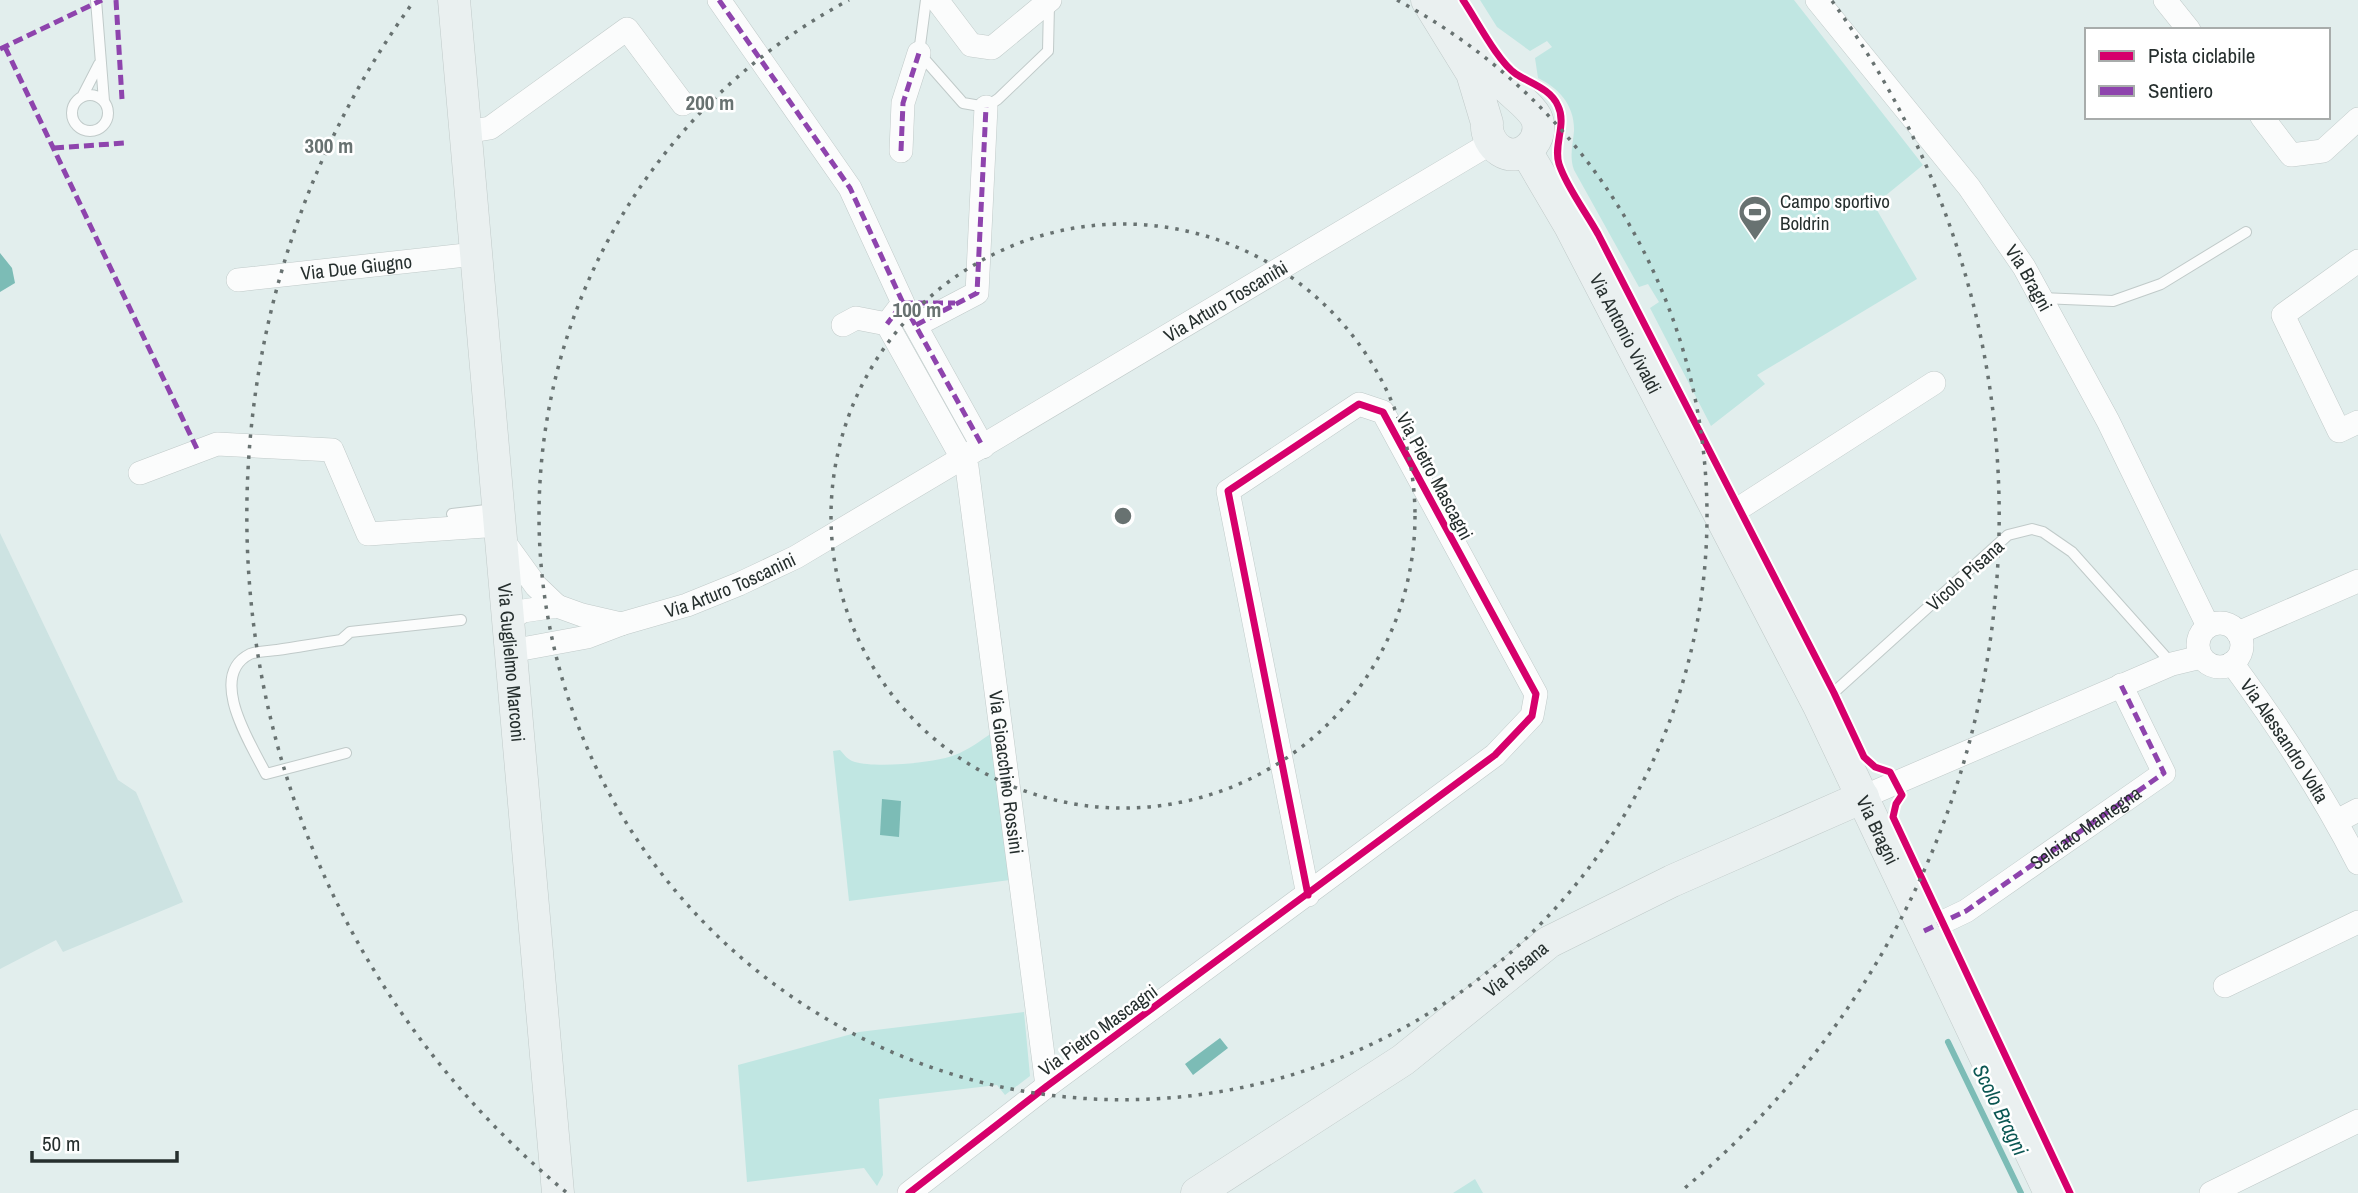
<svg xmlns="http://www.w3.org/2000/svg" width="2358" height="1193" font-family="'Archivo Narrow',sans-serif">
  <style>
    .built { fill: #cde3e2 }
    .green { fill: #c0e6e2 }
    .water { fill: #7cbcb6 }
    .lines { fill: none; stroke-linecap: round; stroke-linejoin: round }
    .stream { stroke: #7cbcb6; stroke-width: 6 }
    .lane-casing { stroke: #c0cac9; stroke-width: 12 }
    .street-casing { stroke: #c0cac9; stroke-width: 24 }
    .secondary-casing { stroke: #c0cac9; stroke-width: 33 }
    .lane { stroke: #fbfcfc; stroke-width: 10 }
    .street { stroke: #fbfcfc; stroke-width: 23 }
    .secondary { stroke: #eaf0f0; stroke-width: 32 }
    .quiet { stroke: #8e44ad; stroke-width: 5; stroke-dasharray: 10 5; stroke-linecap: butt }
    .cycleway-casing { stroke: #fff; stroke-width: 11 }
    .cycleway { stroke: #d6006c; stroke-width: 7 }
    .ring { fill: none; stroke: #687271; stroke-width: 3.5; stroke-dasharray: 3.5 7 }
    .labels { text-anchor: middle; stroke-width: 5; stroke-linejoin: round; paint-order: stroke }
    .poi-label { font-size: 19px; fill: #262f2e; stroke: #fff; text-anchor: start }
    .street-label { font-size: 19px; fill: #262f2e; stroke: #fff }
    .water-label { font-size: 21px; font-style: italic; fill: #0b5753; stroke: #fff }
    .centre { fill: #687271; stroke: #fff; stroke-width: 3.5 }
    .ring-label { font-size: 21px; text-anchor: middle; font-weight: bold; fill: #687271; stroke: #fff; stroke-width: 5; stroke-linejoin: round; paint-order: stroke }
  </style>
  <rect width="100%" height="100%" fill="#e2eeed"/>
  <!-- built -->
  <path class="built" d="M 0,533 L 118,780 L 136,792 L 183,902 L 63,952 L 56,940 L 0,969 Z"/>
  <!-- green -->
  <path class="green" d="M 1480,0 L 1794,0 L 1923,165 L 1874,205 L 1917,279 L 1757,375 L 1765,384 L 1711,426 L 1650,308 L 1659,302 L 1648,284 L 1639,287 L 1574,170 C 1569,156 1573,144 1574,131 C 1575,106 1559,88 1538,78 L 1535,58 L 1552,47 L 1547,41 L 1530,51 L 1497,27 Z
    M 992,733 L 1010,880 L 849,901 L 833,751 L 840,750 C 843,753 847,759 852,761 C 872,769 934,763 955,755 C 968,750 980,741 992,733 Z
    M 1024,1012 L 1030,1076 L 1005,1095 L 997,1085 L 879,1099 L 883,1175 L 877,1186 L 864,1168 L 747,1182 L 738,1065 L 859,1032 Z
    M 1475,1179 L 1483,1193 L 1453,1193 Z"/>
  <!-- water -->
  <path class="water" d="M 0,253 L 12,268 L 15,283 L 0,292 Z
    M 882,799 L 901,801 L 899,837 L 880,835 Z
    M 1220,1038 L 1228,1048 L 1193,1075 L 1185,1064 Z"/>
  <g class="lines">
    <!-- stream -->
    <path class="stream" d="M 1948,1042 L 2021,1193"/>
    <defs>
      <path id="lane" d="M 96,0 L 104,101
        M 926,0 L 919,53 L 963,103 L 986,107 L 998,99 L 1048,51 L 1049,4
        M72 113a18 18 0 1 1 36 0a18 18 0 1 1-36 0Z
        M 82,97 L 99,64
        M 2041,298 L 2113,301 L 2161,284 L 2246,232
        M 452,514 L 495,509
        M 1821,704 L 2008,535 L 2032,529 L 2043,532 L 2072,552 L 2172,664
        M 346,753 L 266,774 C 252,746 206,676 250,654 C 258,651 269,651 277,650 C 298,647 320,643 341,640 L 350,632 L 461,620"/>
      <g id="street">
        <path d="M 719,0 L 850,188 L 903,303 L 887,324"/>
        <path d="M 937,0 L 971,45 L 992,48 L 1050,0"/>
        <path id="s1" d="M 1817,0 L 1969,187 L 2024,267 L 2108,421 L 2208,626"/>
        <path d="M 2165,0 L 2189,30"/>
        <path d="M 2262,117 L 2291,155 L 2323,151 L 2358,119"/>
        <path d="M 465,132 L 490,128 L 627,29 L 683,104"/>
        <path d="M 901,151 L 903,103 L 919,53"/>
        <path d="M 2358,261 L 2283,315 L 2339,431 L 2358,422"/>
        <path id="s2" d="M 238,280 L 475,254"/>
        <path d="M 908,312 L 983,447"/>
        <path id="s3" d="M 843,325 L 856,318 L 887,324 L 967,467 L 1047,1086"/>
        <path d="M 916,325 L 977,293 L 986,107"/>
        <path d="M 140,473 L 217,444 L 332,450 L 368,534 L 500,525"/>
        <path d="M 1720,518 L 1738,509 L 1934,383"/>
        <path d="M 502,539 L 536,586 L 557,606"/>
        <path id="s4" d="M 509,619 L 523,611 L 557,606 L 582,615 L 621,624 L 687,605 L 739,584 L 796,557 L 1491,143"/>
        <circle cx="2220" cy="645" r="22"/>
        <path d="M 2238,633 L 2358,581"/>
        <path d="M 511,651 L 587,637 L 621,624"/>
        <path id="s5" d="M 2232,663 C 2279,727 2322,792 2358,863"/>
        <path d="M 1863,797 L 2172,664 L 2201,657"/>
        <path d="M 2337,821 L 2358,810"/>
        <path d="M 1924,931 L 1966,911 L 2164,773 L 2121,685"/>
        <path d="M 2225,986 L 2358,922"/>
        <path d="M 909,1193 L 1047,1086 L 1495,755 L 1532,716 L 1536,694 L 1383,412 L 1359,404 L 1228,491 L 1308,895"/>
        <path d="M 2211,1193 L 2358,1121"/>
      </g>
      <g id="secondary">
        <path id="s6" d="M 454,0 L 558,1193"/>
        <path d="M 1427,0 L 1472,73 L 1487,123 C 1485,146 1511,166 1530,147 C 1538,139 1541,128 1536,117 C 1529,104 1512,94 1502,82 C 1482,56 1465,28 1447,0"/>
        <path id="s7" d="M 1526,151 L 1570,226 L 1819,706 L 2050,1193"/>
        <path id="s8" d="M 1197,1193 L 1403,1060 L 1549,942 L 1672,881 L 1863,797"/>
      </g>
    </defs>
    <!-- lane casing -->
    <use href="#lane" class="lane-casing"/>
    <!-- street casing -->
    <use href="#street" class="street-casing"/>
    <!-- secondary casing -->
    <use href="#secondary" class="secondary-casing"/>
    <!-- lane -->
    <use href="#lane" class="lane"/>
    <!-- street -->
    <use href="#street" class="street"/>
    <!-- secondary -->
    <use href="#secondary" class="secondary"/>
    <!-- quiet -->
    <g class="quiet">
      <path d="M 116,0 L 122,99"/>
      <path d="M 719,0 L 850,188 L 903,303 L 887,324"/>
      <path d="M 5,47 L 198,451"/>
      <path d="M 0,49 L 102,0"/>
      <path d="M 54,148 L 125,143"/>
      <path d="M 901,151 L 903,103 L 919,53"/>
      <path d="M 903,303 L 983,447"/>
      <path d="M 903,303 L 955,303"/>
      <path d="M 916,325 L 977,293 L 986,107"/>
      <path id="s9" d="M 1924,931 L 1966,911 L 2164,773 L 2121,685"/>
    </g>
    <defs>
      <path id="cycleway" d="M 1463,0 C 1476,19 1498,62 1516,74 C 1530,83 1551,89 1558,106 C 1567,124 1553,145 1559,164 C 1567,188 1586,212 1598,234 L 1834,693 L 1864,757 L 1875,767 L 1890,772 L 1902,795 L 1896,804 L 1893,817 L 2070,1193
        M 909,1193 L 1047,1086 L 1495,755 L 1532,716 L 1536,694 L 1383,412 L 1359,404 L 1228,491 L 1308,895"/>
    </defs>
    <!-- cycleway casing -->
    <use href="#cycleway" class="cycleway-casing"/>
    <!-- cycleway -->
    <use href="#cycleway" class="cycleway"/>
  </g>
  <!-- distance rings -->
  <g class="ring">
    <circle cx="1123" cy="516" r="292"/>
    <path d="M1397 0A584 584 0 1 1 849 0"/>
    <path d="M566 1192A876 876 0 0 1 414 1M1832 1A876 876 0 0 1 1680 1192"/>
  </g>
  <!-- icons -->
  <defs>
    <symbol id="stadium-pin" viewBox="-11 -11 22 30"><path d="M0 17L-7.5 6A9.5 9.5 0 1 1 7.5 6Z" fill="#687271" stroke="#fff"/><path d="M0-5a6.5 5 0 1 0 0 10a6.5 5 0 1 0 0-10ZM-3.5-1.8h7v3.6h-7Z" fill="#fff"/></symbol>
  </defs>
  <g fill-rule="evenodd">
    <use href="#stadium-pin" x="1736" y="193" width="38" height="52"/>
  </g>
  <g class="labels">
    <!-- poi labels -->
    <g class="poi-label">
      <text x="1780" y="208">Campo sportivo<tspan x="1780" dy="22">Boldrin</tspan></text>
    </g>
    <!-- street labels -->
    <g class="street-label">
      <text dy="7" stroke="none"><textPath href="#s2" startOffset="119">Via Due Giugno</textPath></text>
      <text dy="7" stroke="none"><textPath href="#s1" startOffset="350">Via Bragni</textPath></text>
      <text dy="7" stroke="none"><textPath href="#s4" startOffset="805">Via Arturo Toscanini</textPath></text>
      <text dy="7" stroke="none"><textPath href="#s7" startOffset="208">Via Antonio Vivaldi</textPath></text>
      <text transform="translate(1435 476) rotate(62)" y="7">Via Pietro Mascagni</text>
      <text transform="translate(1965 575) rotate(-42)" y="7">Vicolo Pisana</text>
      <text dy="7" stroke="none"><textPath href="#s4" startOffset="233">Via Arturo Toscanini</textPath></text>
      <text dy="7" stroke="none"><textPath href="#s6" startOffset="665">Via Guglielmo Marconi</textPath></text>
      <text dy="7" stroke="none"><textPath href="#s5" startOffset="94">Via Alessandro Volta</textPath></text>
      <text dy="7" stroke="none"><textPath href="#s3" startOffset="518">Via Gioacchino Rossini</textPath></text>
      <text dy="7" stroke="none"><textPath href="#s9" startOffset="192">Selciato Mantegna</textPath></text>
      <text dy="7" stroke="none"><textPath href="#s7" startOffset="765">Via Bragni</textPath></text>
      <text dy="7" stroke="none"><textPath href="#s8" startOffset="390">Via Pisana</textPath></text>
      <text transform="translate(1098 1030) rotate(-36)" y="7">Via Pietro Mascagni</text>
    </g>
    <!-- water labels -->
    <g class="water-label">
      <text transform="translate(2000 1110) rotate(64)" y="7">Scolo Bragni</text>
    </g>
  </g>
  <circle cx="1123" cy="516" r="10" class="centre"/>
  <g class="ring-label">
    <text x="710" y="110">200 m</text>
    <text x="329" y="153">300 m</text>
    <text x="917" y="317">100 m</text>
  </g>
  <!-- legend -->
  <rect x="2085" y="28" width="245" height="91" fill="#ffffff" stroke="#a8acab" stroke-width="2"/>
  <rect x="2099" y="51" width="35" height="10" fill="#d6006c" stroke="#a8acab" stroke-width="2"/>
  <text x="2148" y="63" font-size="21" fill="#262f2e">Pista ciclabile</text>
  <rect x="2099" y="86" width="35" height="10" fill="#8e44ad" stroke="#a8acab" stroke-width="2"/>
  <text x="2148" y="98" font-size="21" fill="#262f2e">Sentiero</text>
  <!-- scale -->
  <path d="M32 1151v10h145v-10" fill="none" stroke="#262f2e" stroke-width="3.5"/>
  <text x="42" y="1151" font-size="21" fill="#262f2e" stroke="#ffffff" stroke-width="5" paint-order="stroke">50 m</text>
</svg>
